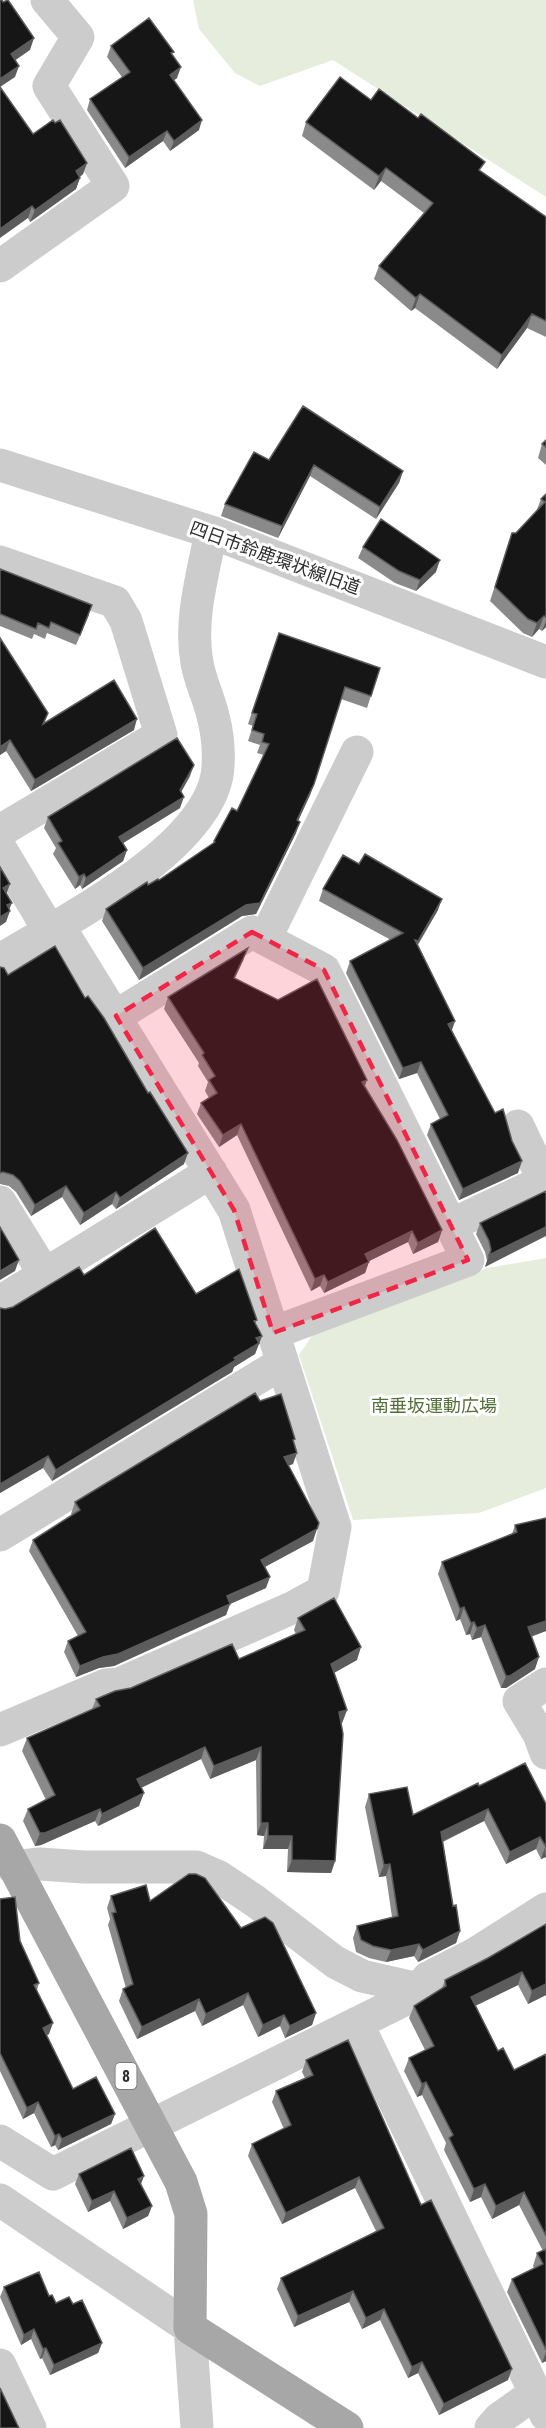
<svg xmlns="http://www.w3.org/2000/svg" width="546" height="2428" font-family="'Roboto Condensed','Noto Sans JP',sans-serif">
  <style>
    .green { fill: #e6eddc }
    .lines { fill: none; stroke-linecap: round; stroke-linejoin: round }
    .minor { stroke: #ccc; stroke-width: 33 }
    .major { stroke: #a7a7a7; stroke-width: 33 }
    .wall { fill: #8a8a8a }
    .shaded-wall { fill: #5c5c5c }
    .building { fill: #161616; stroke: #5c5c5c; stroke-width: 1.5 }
    .marked { fill: #f12646; fill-opacity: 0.2; stroke: #f12646; stroke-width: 4.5; stroke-dasharray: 12 8; stroke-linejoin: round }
    .labels { text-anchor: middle; stroke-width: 6; stroke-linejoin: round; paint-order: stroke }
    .shield { fill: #fff; stroke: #6d6d6d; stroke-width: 1.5 }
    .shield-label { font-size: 16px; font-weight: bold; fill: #2f2f2f }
    .street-label { font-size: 18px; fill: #2f2f2f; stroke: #fff }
    .park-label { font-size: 18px; fill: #566e39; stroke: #fff }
  </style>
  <rect width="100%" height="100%" fill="#fff"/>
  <!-- green -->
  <path class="green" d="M 193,0 L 546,0 L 546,197 L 333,60 L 260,86 L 235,73 L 199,29 Z
    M 546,1258 L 546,1488 L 479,1513 L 353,1520 L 299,1355 L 313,1334 L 487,1268 Z"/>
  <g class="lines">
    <!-- minor -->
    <path class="minor" d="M 0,266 L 113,186 L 49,86 L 78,37 L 47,0
      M 0,465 L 211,532 L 546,662
      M 0,562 L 115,602 L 126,621 L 161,735 L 0,831
      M 0,848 L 49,930
      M 265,939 L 357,752
      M 0,960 C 62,922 215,846 218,766 C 219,750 217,731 213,716 C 209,698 200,681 197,663 C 189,620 203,574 211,532
      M 116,1016 L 252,932 L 324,970 L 468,1260 L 273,1333
      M 0,1202 L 45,1275
      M 451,1225 L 544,1181 L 518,1126
      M 0,1302 L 211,1172
      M 0,1535 L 282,1363
      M 546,1684 L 519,1701 L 539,1734 L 546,1753
      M 0,1730 L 106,1685 L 119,1684 L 294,1607 L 323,1591 L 335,1527 L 234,1210 L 58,925
      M 13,1867 L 40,1864 L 84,1867 L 196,1867 L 219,1877 L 255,1901 L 335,1962 L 362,1976 L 419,1989
      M 357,2023 L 546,2415
      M 0,2141 L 53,2174 L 414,1995 L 428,1978 L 475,1954 L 546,1909
      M 0,2200 L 190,2328 L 197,2428
      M 0,2365 L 30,2428
      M 491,2428 L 499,2419 L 535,2393"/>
    <!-- major -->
    <path class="major" d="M 0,1840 L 181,2182 L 191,2214 L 190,2328 L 347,2428"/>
  </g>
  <!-- wall -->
  <path class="wall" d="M 111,46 L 172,55 L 177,78 L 173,81 L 199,130 L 170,151 L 163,141 L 125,168 L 87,110 L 90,99 L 122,77 L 107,57 Z
    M 371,100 L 481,171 L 546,217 L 546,337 L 527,328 L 497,369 L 415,308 L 411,311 L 374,279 L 379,266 L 424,213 L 381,181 L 374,190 L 302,136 L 306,122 Z
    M 33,134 L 87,163 L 83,174 L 80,177 L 76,189 L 30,222 L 28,218 Z
    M 546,440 L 546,465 L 538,458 L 542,444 Z
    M 269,460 L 403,471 L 399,483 L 376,519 L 310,476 L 278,538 L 221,516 L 225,504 Z
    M 546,494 L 546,627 L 542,631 L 539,629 L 532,637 L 523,633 L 490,601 L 512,533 L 516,533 L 536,512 L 541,499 Z
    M 363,547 L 436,572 L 416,591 L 395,583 L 358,558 Z
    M 0,569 L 89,615 L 76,645 L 47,633 L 45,639 L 34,634 L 32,639 L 0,626 Z
    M 279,633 L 380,668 L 367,708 L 341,699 L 310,795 L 298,821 L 296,833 L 256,914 L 242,916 L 139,980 L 102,921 L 106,909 L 148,885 L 159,880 L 213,844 L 214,841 L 237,811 L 264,755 L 257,753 L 260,745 L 248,741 L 253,726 L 248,724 Z
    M 0,638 L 44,724 L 134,730 L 31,791 L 6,751 L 0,755 Z
    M 190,776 L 181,792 L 180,808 L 123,843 L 127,850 L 123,861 L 82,889 L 80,885 L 75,889 L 53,854 L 56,848 L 44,828 L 48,817 Z
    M 323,889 L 438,910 L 418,945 L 455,1021 L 452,1030 L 518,1173 L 459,1200 L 427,1135 L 431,1124 L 440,1119 L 417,1073 L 399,1079 L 346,973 L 350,961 L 391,940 L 319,901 Z
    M 244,959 L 235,978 L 365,1087 L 442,1230 L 438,1242 L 413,1254 L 408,1242 L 369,1261 L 365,1273 L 324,1293 L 320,1286 L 311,1291 L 237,1135 L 219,1147 L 197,1114 L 201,1103 L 209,1098 L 205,1091 L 208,1082 L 198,1066 L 199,1063 L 164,1009 L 168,997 Z
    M 0,967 L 8,975 L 85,998 L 184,1164 L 116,1209 L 112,1204 L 80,1225 L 62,1197 L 31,1216 L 16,1192 L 9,1186 L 0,1184 Z
    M 546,1191 L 485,1267 L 487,1261 L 485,1252 L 476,1234 L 480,1223 Z
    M 84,1275 L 196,1294 L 257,1320 L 255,1324 L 262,1336 L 255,1354 L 234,1367 L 232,1372 L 52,1481 L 43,1468 L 0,1493 L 0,1308 L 5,1309 L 13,1307 Z
    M 260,1401 L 294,1442 L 293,1464 L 288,1466 L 313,1541 L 265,1567 L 266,1588 L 230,1604 L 226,1615 L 114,1666 L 99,1668 L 76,1677 L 64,1652 L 68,1641 L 78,1636 L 29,1551 L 33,1540 L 72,1515 L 71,1514 L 75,1502 Z
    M 546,1518 L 546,1631 L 531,1637 L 535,1669 L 506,1688 L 501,1688 L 481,1637 L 472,1640 L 470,1634 L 466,1635 L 460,1619 L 456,1621 L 438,1574 L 442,1562 L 512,1534 L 515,1525 Z
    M 298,1618 L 357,1660 L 334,1672 L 347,1710 L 342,1723 L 341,1723 L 335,1861 L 331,1873 L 287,1872 L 288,1849 L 263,1849 L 264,1836 L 257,1835 L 256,1760 L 210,1779 L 201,1759 L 141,1788 L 139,1806 L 98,1826 L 95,1821 L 41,1845 L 35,1846 L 23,1821 L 28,1809 L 46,1800 L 22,1751 L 27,1738 L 92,1709 L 96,1699 L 239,1659 L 296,1634 L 294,1630 Z
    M 479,1786 L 546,1804 L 546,1857 L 541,1859 L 536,1849 L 506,1864 L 484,1821 L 443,1842 L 453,1906 L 460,1931 L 456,1943 L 418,1962 L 414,1956 L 386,1962 L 369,1958 L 356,1952 L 353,1938 L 357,1926 L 392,1917 L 386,1876 L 379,1877 L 365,1807 L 369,1794 L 413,1815 Z
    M 111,1896 L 150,1901 L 241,1928 L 316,2013 L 312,2025 L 285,2038 L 280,2026 L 258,2037 L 243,2005 L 202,2026 L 195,2011 L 137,2039 L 119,2001 L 123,1989 L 126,1988 L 108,1925 L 110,1919 L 107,1908 Z
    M 0,1899 L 39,1983 L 37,1990 L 49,2034 L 46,2035 L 73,2089 L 115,2114 L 111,2124 L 58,2150 L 55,2145 L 51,2147 L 34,2113 L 23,2119 L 0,2071 Z
    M 546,1924 L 546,1995 L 528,2004 L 518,1985 L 475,2005 L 498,2051 L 514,2070 L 546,2054 L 546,2361 L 542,2363 L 507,2292 L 512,2279 L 534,2268 L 533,2266 L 537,2253 L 543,2251 L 519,2205 L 492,2219 L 481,2197 L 470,2202 L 444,2150 L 446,2143 L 422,2095 L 417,2097 L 404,2071 L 409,2058 L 425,2050 L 409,2018 L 414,2006 L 442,1988 L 445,1980 L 488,1958 Z
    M 306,2060 L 421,2205 L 508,2380 L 439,2415 L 418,2373 L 408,2378 L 380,2320 L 362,2329 L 349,2302 L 294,2327 L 277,2289 L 281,2278 L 376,2231 L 355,2188 L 282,2224 L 248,2156 L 252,2144 L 284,2129 L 272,2102 L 276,2091 L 305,2078 L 302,2072 Z
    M 79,2174 L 141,2185 L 152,2206 L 148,2216 L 123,2229 L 110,2201 L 88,2212 L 75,2184 Z
    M 4,2287 L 49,2296 L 56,2303 L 73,2304 L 102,2343 L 98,2353 L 50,2375 L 42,2358 L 40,2359 L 31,2339 L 21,2345 L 0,2297 Z"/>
  <!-- shaded-wall -->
  <path class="shaded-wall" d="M 34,38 L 30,50 L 7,66 L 11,54 Z
    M 19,66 L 15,77 L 0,87 L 0,79 Z
    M 181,67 L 177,78 L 166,86 L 170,75 Z
    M 202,120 L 199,130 L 170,151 L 174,141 Z
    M 167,131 L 163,141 L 125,168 L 129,157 Z
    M 87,163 L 83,174 L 72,183 L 76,171 Z
    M 386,168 L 381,181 L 374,190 L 379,176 Z
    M 80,178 L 76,189 L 30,222 L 35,210 Z
    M 32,206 L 28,218 L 0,238 L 0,229 Z
    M 420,294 L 415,308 L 411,311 L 416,298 Z
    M 532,314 L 527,328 L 497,369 L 502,355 Z
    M 314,465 L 310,476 L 278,538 L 282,526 Z
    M 403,471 L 399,483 L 376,519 L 380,507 Z
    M 440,560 L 436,572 L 416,591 L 420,580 Z
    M 544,616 L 539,629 L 532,637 L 537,623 Z
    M 546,621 L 546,627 L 542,631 Z
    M 137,719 L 134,730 L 31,791 L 35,780 Z
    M 10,740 L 6,751 L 0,755 L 0,747 Z
    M 194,765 L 190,776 L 176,801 L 180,790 Z
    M 314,784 L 310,795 L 293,832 L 297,820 Z
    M 184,797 L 180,808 L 115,848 L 119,837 Z
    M 300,822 L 296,833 L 256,914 L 242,916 L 139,980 L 143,968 Z
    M 127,850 L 123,861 L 82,889 L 86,878 Z
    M 84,874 L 80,885 L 75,889 L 79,877 Z
    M 10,884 L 6,895 L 3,888 Z
    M 442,899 L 438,910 L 413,952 L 418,941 Z
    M 12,903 L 8,912 L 10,911 L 6,922 L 0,926 L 0,917 L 7,905 Z
    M 455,1021 L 451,1032 L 448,1024 Z
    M 421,1062 L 417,1073 L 399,1079 L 403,1068 Z
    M 367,1080 L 363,1091 L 362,1082 Z
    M 241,1124 L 237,1135 L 219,1147 L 223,1135 Z
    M 188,1153 L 184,1164 L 116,1209 L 120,1198 Z
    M 522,1161 L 518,1173 L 459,1200 L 463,1189 Z
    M 66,1186 L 62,1197 L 31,1216 L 35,1205 Z
    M 116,1192 L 112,1204 L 80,1225 L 84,1213 Z
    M 546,1227 L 546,1236 L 485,1267 L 489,1255 Z
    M 442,1230 L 438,1242 L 413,1254 L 418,1243 Z
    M 412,1231 L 408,1242 L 361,1265 L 365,1254 Z
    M 19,1260 L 15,1271 L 0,1280 L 0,1271 Z
    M 369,1262 L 365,1273 L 324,1293 L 328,1282 Z
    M 324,1275 L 320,1286 L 311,1291 L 315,1279 Z
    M 262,1336 L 255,1354 L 234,1367 L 232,1372 L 52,1481 L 56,1470 L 234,1358 L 256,1338 Z
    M 297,1453 L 293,1464 L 280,1468 L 284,1457 Z
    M 48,1456 L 43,1468 L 0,1493 L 0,1484 Z
    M 317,1529 L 313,1541 L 257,1571 L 261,1560 Z
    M 270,1577 L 266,1588 L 230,1604 L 226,1615 L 114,1666 L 99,1668 L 76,1677 L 80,1666 Z
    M 464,1607 L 460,1619 L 456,1621 L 460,1609 Z
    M 546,1621 L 546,1631 L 523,1639 L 528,1627 Z
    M 474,1622 L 470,1634 L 466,1635 L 471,1623 Z
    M 485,1625 L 481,1637 L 472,1640 L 477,1628 Z
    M 361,1647 L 357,1660 L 327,1677 L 331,1664 Z
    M 539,1657 L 535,1669 L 506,1688 L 501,1688 L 506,1676 Z
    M 347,1710 L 342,1723 L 334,1725 L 339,1712 Z
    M 205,1747 L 201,1759 L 132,1792 L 137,1779 Z
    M 261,1747 L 256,1760 L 210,1779 L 214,1766 Z
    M 144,1793 L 139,1806 L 98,1826 L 102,1814 Z
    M 100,1809 L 95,1821 L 41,1845 L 35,1846 L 40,1833 Z
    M 488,1809 L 484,1821 L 437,1844 L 441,1832 Z
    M 261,1823 L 268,1823 L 264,1836 L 257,1835 Z
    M 268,1836 L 292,1836 L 288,1849 L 263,1849 Z
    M 540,1837 L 536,1849 L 506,1864 L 510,1852 Z
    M 545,1847 L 546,1857 L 541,1859 Z
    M 292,1860 L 335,1861 L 331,1873 L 287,1872 Z
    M 390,1864 L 386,1876 L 379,1877 L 384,1865 Z
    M 460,1931 L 456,1943 L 418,1962 L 423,1950 Z
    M 419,1944 L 414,1956 L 386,1962 L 391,1950 Z
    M 522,1972 L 518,1985 L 467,2010 L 471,1997 Z
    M 546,1984 L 546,1995 L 528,2004 L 532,1991 Z
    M 248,1993 L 243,2005 L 202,2026 L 206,2014 Z
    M 199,1999 L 195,2011 L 137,2039 L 142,2027 Z
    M 316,2013 L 312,2025 L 285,2038 L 290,2026 Z
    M 284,2015 L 280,2026 L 258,2037 L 263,2025 Z
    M 53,2023 L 49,2034 L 39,2039 L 43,2028 Z
    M 426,2082 L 422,2095 L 417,2097 L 422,2084 Z
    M 38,2102 L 34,2113 L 23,2119 L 27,2108 Z
    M 115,2114 L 111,2124 L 58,2150 L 62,2139 Z
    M 59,2134 L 55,2145 L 51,2147 L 55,2136 Z
    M 144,2176 L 140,2187 L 138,2179 Z
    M 359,2177 L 355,2188 L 282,2224 L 286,2213 Z
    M 485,2184 L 481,2197 L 470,2202 L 474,2189 Z
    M 114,2191 L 110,2201 L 88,2212 L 92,2201 Z
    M 524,2192 L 519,2205 L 492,2219 L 496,2206 Z
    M 152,2206 L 148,2216 L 123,2229 L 127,2218 Z
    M 353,2291 L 349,2302 L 294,2327 L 298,2316 Z
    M 384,2309 L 380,2320 L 362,2329 L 366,2318 Z
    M 34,2329 L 31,2339 L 21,2345 L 24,2335 Z
    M 102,2343 L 98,2353 L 50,2375 L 54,2365 Z
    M 46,2348 L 42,2358 L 40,2359 L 43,2349 Z
    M 546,2352 L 546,2361 L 542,2363 Z
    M 422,2362 L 418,2373 L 408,2378 L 412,2367 Z
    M 512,2369 L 508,2380 L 439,2415 L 444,2404 Z"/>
  <!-- building -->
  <path class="building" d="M 0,0 L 2,0 L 3,2 L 8,0 L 34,38 L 11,54 L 19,66 L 0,79 Z
    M 149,18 L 174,52 L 171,53 L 181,67 L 170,75 L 202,120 L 174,141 L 167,131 L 129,157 L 90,99 L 130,72 L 111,46 Z
    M 340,77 L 371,100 L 379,89 L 418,118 L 421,114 L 485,162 L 479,170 L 546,217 L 546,321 L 532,314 L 502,355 L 420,294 L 416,298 L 379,266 L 433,203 L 386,168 L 379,176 L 306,122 Z
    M 0,87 L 33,134 L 53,120 L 55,123 L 60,120 L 87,163 L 76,171 L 80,178 L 35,210 L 32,206 L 0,229 Z
    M 303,406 L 403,471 L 380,507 L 314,465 L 282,526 L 225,504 L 254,452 L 269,460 Z
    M 546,440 L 546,447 L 542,444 Z
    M 546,494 L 546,617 L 544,616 L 537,623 L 528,619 L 495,587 L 512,533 L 516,533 L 545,502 L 541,499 Z
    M 381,519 L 440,560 L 420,580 L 399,571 L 363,547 Z
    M 0,569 L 92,605 L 80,635 L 51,622 L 49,628 L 38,623 L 36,629 L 0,614 Z
    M 279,633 L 380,668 L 371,696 L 345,687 L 314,784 L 297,820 L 300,822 L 260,903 L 246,905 L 143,968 L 106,909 L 147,882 L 148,885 L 158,879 L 159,880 L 215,842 L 214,841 L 232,808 L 237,811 L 269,744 L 262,742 L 264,734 L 252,730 L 257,714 L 252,713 Z
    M 0,638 L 48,713 L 43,724 L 114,680 L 137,719 L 35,780 L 10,740 L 0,747 Z
    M 177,738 L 194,765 L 180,790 L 184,797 L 119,837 L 127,850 L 86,878 L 84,874 L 79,877 L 58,843 L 62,841 L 48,817 Z
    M 365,854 L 442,899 L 418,941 L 415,940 L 455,1021 L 448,1024 L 495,1113 L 503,1109 L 512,1141 L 522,1161 L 463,1189 L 431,1124 L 448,1115 L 421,1062 L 403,1068 L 350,961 L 403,933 L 323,889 L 343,855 L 359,864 Z
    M 0,867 L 10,884 L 3,888 L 12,903 L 7,905 L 10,911 L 0,917 Z
    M 55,946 L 85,998 L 88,996 L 104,1018 L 148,1093 L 150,1092 L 188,1153 L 120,1198 L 116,1192 L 84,1213 L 66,1186 L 35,1205 L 20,1181 L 13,1175 L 3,1172 L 0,1173 L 0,967 L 4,968 L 8,975 Z
    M 248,948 L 234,978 L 278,1000 L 317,979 L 367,1080 L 362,1082 L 397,1140 L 442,1230 L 418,1243 L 412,1231 L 365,1254 L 369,1262 L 328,1282 L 324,1275 L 315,1279 L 241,1124 L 223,1135 L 201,1103 L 217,1093 L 209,1080 L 215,1076 L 202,1055 L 204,1053 L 168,997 Z
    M 546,1191 L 546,1227 L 489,1255 L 491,1250 L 489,1241 L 480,1223 Z
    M 0,1227 L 19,1260 L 0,1271 Z
    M 155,1228 L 196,1294 L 239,1269 L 257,1320 L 254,1321 L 262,1336 L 256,1338 L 259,1343 L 234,1358 L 236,1360 L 56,1470 L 48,1456 L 0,1484 L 0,1308 L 5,1309 L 13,1307 L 79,1267 L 84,1275 Z
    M 255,1393 L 260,1401 L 281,1394 L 295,1439 L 293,1440 L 297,1453 L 284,1457 L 319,1523 L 317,1529 L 261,1560 L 270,1577 L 227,1596 L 230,1604 L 118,1654 L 103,1657 L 80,1666 L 68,1641 L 86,1632 L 33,1540 L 80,1510 L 75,1502 Z
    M 546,1518 L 546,1621 L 528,1627 L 539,1657 L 510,1676 L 506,1676 L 485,1625 L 477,1628 L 474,1622 L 471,1623 L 464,1607 L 460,1609 L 442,1562 L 517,1532 L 515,1525 Z
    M 334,1598 L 361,1647 L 331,1664 L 347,1710 L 339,1712 L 343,1734 L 335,1861 L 292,1860 L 292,1836 L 268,1836 L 268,1823 L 261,1823 L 261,1747 L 214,1766 L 205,1747 L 137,1779 L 144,1793 L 102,1814 L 100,1809 L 45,1833 L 40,1833 L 28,1809 L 55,1795 L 27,1738 L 100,1706 L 96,1699 L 115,1691 L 131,1688 L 232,1644 L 239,1659 L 305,1630 L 298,1618 Z
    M 525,1763 L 546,1804 L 546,1847 L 540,1837 L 510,1852 L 488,1809 L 441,1832 L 453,1906 L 456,1905 L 460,1931 L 423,1950 L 419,1944 L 391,1950 L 373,1946 L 361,1940 L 357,1926 L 398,1916 L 390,1864 L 384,1865 L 369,1794 L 407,1787 L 413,1815 L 478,1783 L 479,1786 Z
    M 189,1874 L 196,1874 L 205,1878 L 241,1928 L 265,1917 L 273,1923 L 316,2013 L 290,2026 L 284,2015 L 263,2025 L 248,1993 L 206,2014 L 199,1999 L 142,2027 L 123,1989 L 133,1984 L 112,1913 L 116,1912 L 111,1896 L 146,1885 L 150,1901 Z
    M 15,1897 L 20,1941 L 39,1983 L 34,1985 L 53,2023 L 43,2028 L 73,2089 L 96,2077 L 115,2114 L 62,2139 L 59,2134 L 55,2136 L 38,2102 L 27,2108 L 0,2053 L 0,1899 Z
    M 546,1924 L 546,1984 L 532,1991 L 522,1972 L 471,1997 L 498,2051 L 503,2048 L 514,2070 L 546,2054 L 546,2236 L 524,2192 L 496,2206 L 485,2184 L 474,2189 L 449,2138 L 453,2135 L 426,2082 L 422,2084 L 409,2058 L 434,2046 L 414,2006 L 446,1986 L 445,1980 L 488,1958 Z
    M 348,2040 L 421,2205 L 431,2200 L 512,2369 L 444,2404 L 422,2362 L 412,2367 L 384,2309 L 366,2318 L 353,2291 L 298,2316 L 281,2278 L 384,2228 L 359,2177 L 286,2213 L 252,2144 L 291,2125 L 276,2091 L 313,2075 L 306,2060 Z
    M 131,2148 L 144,2176 L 138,2179 L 152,2206 L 127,2218 L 114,2191 L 92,2201 L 79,2174 Z
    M 546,2249 L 546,2350 L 512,2279 L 543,2264 L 537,2253 Z
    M 39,2272 L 49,2296 L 52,2295 L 56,2303 L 69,2297 L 73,2304 L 82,2300 L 102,2343 L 54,2365 L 46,2348 L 43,2349 L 34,2329 L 24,2335 L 4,2287 Z
    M 0,2388 L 17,2424 L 19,2428 L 0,2428 Z"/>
  <!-- marked area -->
  <path class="marked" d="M 252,932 L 324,970 L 468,1260 L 273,1333 L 234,1210 L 116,1016 Z"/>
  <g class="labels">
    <!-- shield labels -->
    <rect class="shield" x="115.5" y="2063" width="21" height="26" rx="4.5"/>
    <g class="shield-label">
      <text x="126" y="2082">8</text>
    </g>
    <!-- street labels -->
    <g class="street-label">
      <text transform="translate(275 558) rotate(20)" y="6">四日市鈴鹿環状線旧道</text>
    </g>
    <!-- park labels -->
    <g class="park-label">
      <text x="434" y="1412">南垂坂運動広場</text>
    </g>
  </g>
</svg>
